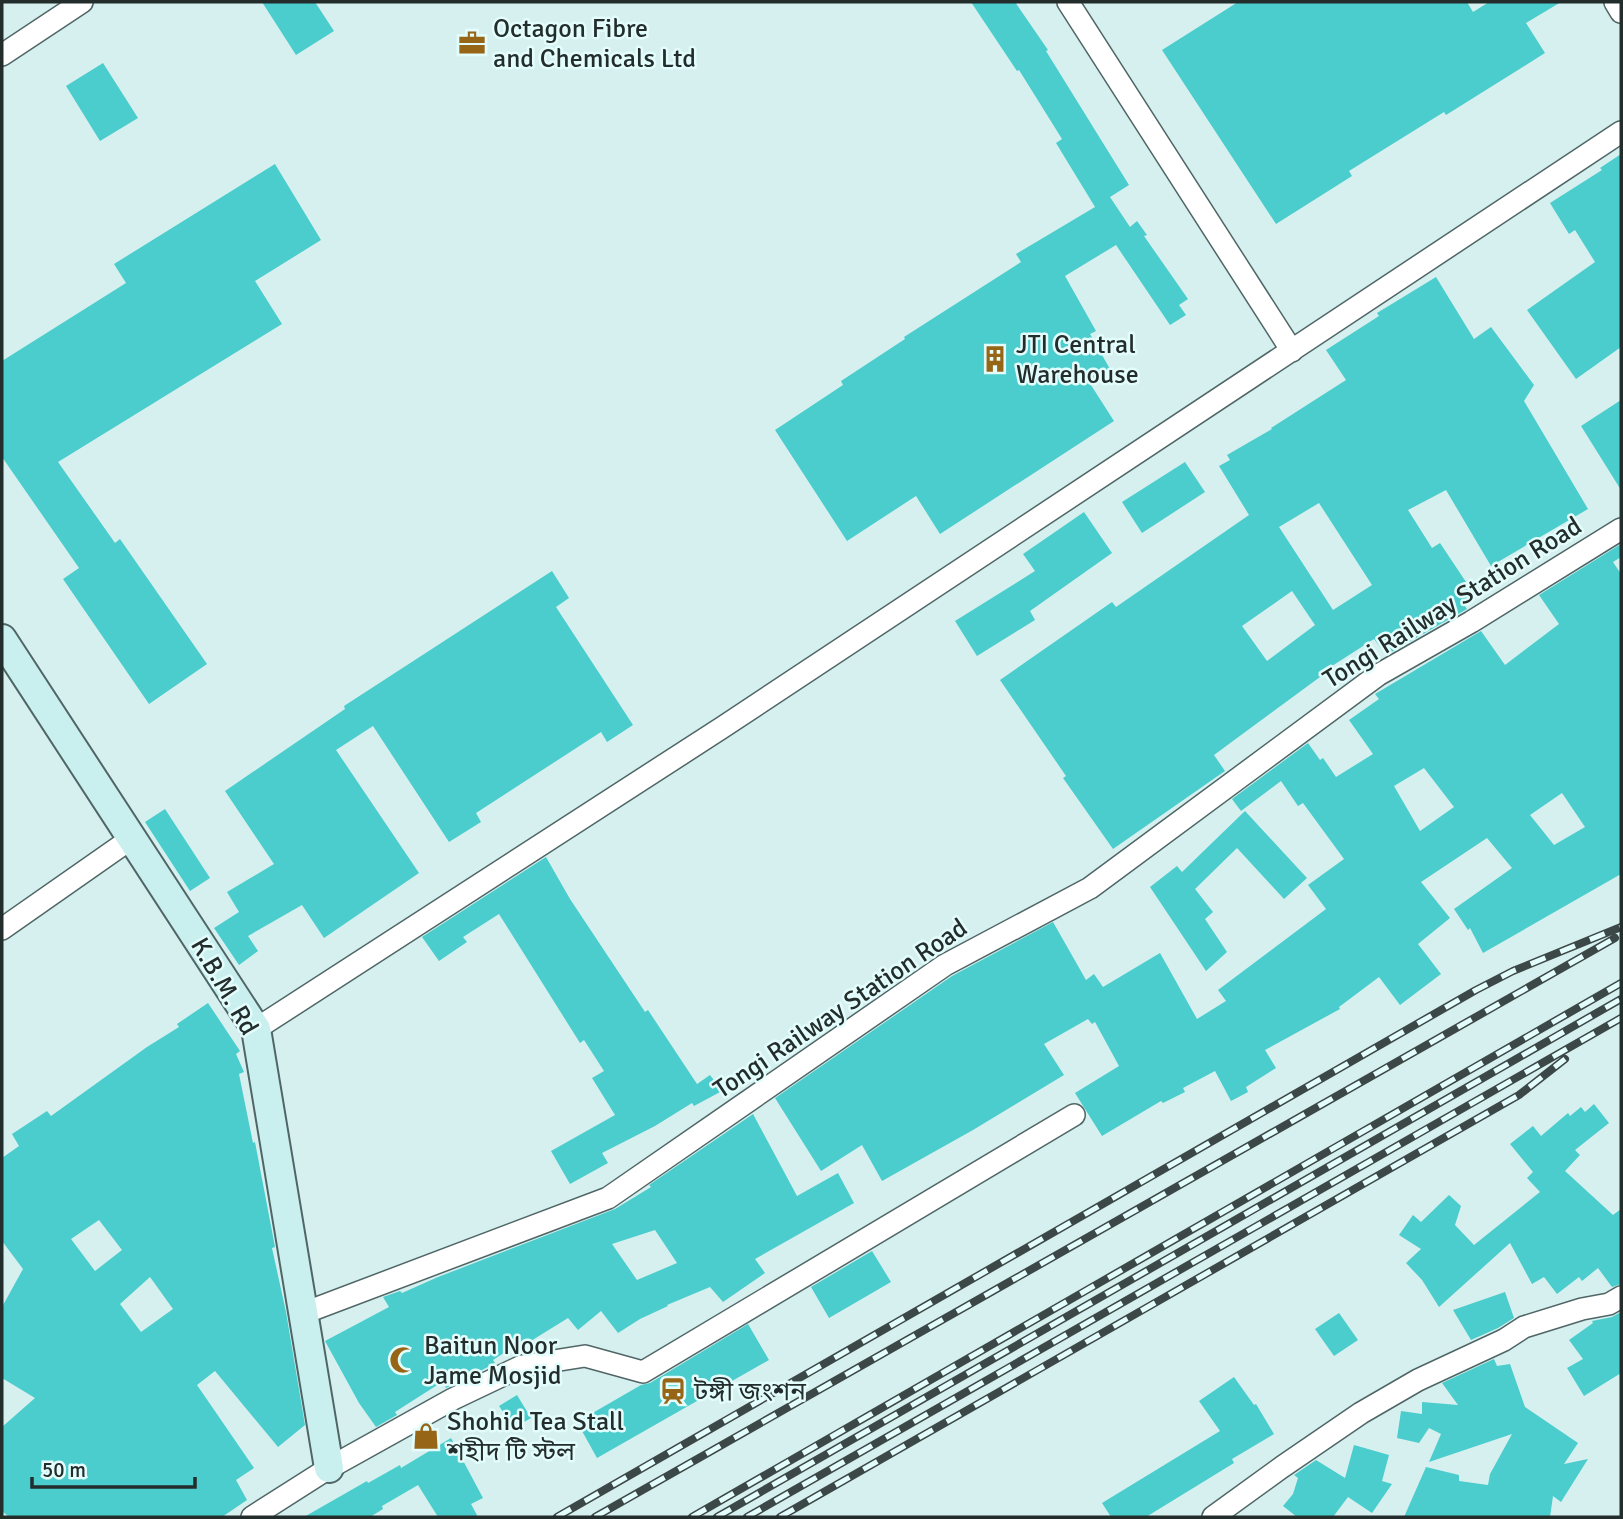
<svg xmlns="http://www.w3.org/2000/svg" width="1623" height="1519" font-family="Signika,'Noto Sans Bengali',sans-serif">
  <style>
    .building { fill: #4acdcc; fill-rule: evenodd }
    .lines { fill: none; stroke-linecap: round; stroke-linejoin: round }
    .street-casing { stroke: #506666; stroke-width: 24 }
    .secondary-casing { stroke: #506666; stroke-width: 32 }
    .street { stroke: #fff; stroke-width: 21 }
    .secondary { stroke: #caefef; stroke-width: 28 }
    .rail-casing { stroke: #3c4847; stroke-width: 8 }
    .rail { stroke: #e3fdfc; stroke-width: 5; stroke-dasharray: 16; stroke-linecap: butt }
    .labels { text-anchor: middle; stroke-width: 5; stroke-linejoin: round; paint-order: stroke }
    .poi-label { font-size: 26px; fill: #232d2c; stroke: #e3fdfc; text-anchor: start }
    .street-label { font-size: 26px; fill: #232d2c; stroke: #e3fdfc }
  </style>
  <rect width="100%" height="100%" fill="#d6f0ef"/>
  <!-- building -->
  <path class="building" d="M 262,2 L 315,2 L 334,31 L 296,55 Z
    M 971,2 L 1015,2 L 1048,50 L 1046,51 L 1129,185 L 1110,197 L 1130,227 L 1137,221 L 1147,235 L 1144,236 L 1188,299 L 1179,305 L 1186,315 L 1170,325 L 1116,245 L 1065,276 L 1096,331 L 1090,334 L 1110,369 L 1089,382 L 1114,421 L 940,534 L 916,496 L 847,541 L 775,430 L 843,385 L 841,381 L 905,339 L 904,337 L 1021,262 L 1016,254 L 1095,207 L 1056,143 L 1062,139 L 1019,70 L 1017,71 Z
    M 1238,2 L 1467,2 L 1473,12 L 1489,2 L 1561,2 L 1526,23 L 1545,53 L 1446,115 L 1444,112 L 1349,171 L 1352,176 L 1276,224 L 1162,50 Z
    M 103,63 L 138,118 L 100,141 L 66,86 Z
    M 1621,154 L 1621,347 L 1576,379 L 1527,310 L 1595,262 L 1575,230 L 1569,234 L 1550,203 L 1602,170 L 1600,168 Z
    M 275,164 L 321,240 L 255,281 L 282,324 L 58,462 L 115,543 L 120,539 L 207,664 L 149,704 L 63,579 L 79,568 L 2,457 L 2,361 L 126,283 L 114,264 Z
    M 1436,277 L 1474,339 L 1491,327 L 1534,385 L 1524,401 L 1588,509 L 1491,566 L 1446,490 L 1408,510 L 1432,548 L 1440,543 L 1474,594 L 1462,602 L 1467,609 L 1386,655 L 1374,639 L 1318,675 L 1320,677 L 1214,755 L 1225,771 L 1113,849 L 1063,778 L 1066,776 L 1000,680 L 1112,602 L 1116,607 L 1249,515 L 1219,466 L 1230,460 L 1227,455 L 1272,429 L 1271,428 L 1346,380 L 1326,350 L 1379,316 L 1377,313 ZM 1319,503 L 1372,585 L 1333,610 L 1279,527 ZM 1292,591 L 1315,625 L 1267,661 L 1242,626 Z
    M 1621,400 L 1621,490 L 1581,426 Z
    M 1185,462 L 1205,492 L 1142,533 L 1122,502 Z
    M 1084,512 L 1112,553 L 1030,611 L 1035,620 L 977,656 L 955,621 L 1035,571 L 1023,554 Z
    M 1621,544 L 1621,557 L 1613,562 L 1621,574 L 1621,874 L 1483,953 L 1470,928 L 1468,930 L 1454,909 L 1512,868 L 1487,838 L 1421,882 L 1450,918 L 1418,944 L 1441,974 L 1400,1005 L 1379,977 L 1339,1007 L 1340,1009 L 1265,1050 L 1276,1068 L 1246,1087 L 1248,1092 L 1231,1101 L 1215,1071 L 1183,1088 L 1185,1092 L 1163,1103 L 1161,1101 L 1102,1136 L 1075,1093 L 1119,1066 L 1095,1022 L 1092,1024 L 1088,1019 L 1044,1044 L 1064,1075 L 973,1130 L 882,1181 L 862,1145 L 821,1171 L 775,1098 L 952,976 L 1053,922 L 1086,980 L 1094,974 L 1103,987 L 1160,953 L 1197,1019 L 1226,1001 L 1218,990 L 1326,909 L 1308,885 L 1344,859 L 1303,803 L 1298,806 L 1281,781 L 1241,811 L 1232,799 L 1308,743 L 1320,760 L 1323,758 L 1336,777 L 1373,754 L 1349,720 L 1379,699 L 1375,694 L 1481,631 L 1505,665 L 1559,624 L 1539,595 ZM 1424,768 L 1454,807 L 1420,831 L 1394,786 ZM 1562,793 L 1585,827 L 1554,845 L 1530,815 Z
    M 552,571 L 569,598 L 556,607 L 633,725 L 607,742 L 601,732 L 476,813 L 481,822 L 449,842 L 373,726 L 336,750 L 419,873 L 324,938 L 302,905 L 248,936 L 258,951 L 239,965 L 214,928 L 239,912 L 227,892 L 274,864 L 225,791 L 345,709 L 344,706 Z
    M 165,809 L 210,878 L 190,891 L 145,822 Z
    M 1245,811 L 1307,878 L 1284,899 L 1237,848 L 1195,889 L 1213,912 L 1205,919 L 1227,952 L 1206,971 L 1150,887 L 1177,866 L 1182,872 Z
    M 546,857 L 570,899 L 645,1012 L 648,1010 L 697,1084 L 710,1075 L 722,1091 L 694,1106 L 692,1103 L 655,1126 L 602,1153 L 608,1163 L 570,1184 L 551,1151 L 615,1115 L 592,1078 L 604,1071 L 584,1040 L 580,1043 L 499,914 L 463,937 L 467,942 L 439,961 L 422,937 Z
    M 208,1003 L 240,1051 L 236,1054 L 244,1072 L 239,1074 L 253,1143 L 255,1142 L 275,1247 L 272,1248 L 286,1312 L 305,1425 L 278,1447 L 215,1371 L 197,1385 L 254,1468 L 236,1480 L 247,1500 L 222,1517 L 9,1517 L 2,1511 L 2,1427 L 35,1398 L 2,1378 L 2,1307 L 23,1269 L 2,1241 L 2,1158 L 19,1146 L 12,1134 L 47,1111 L 51,1116 L 147,1047 L 179,1027 L 177,1024 ZM 99,1220 L 122,1250 L 95,1271 L 71,1239 ZM 150,1277 L 173,1309 L 141,1332 L 120,1304 Z
    M 1594,1104 L 1609,1123 L 1575,1150 L 1580,1155 L 1565,1171 L 1613,1215 L 1621,1209 L 1621,1284 L 1612,1287 L 1598,1268 L 1582,1281 L 1579,1277 L 1557,1294 L 1544,1277 L 1532,1284 L 1510,1243 L 1439,1307 L 1422,1280 L 1406,1263 L 1421,1249 L 1399,1235 L 1413,1215 L 1421,1222 L 1449,1195 L 1461,1206 L 1455,1225 L 1474,1245 L 1540,1192 L 1527,1178 L 1533,1172 L 1510,1144 L 1533,1126 L 1541,1136 L 1568,1113 L 1570,1116 L 1581,1107 L 1585,1112 Z
    M 753,1114 L 797,1196 L 838,1173 L 854,1203 L 755,1259 L 765,1273 L 723,1302 L 710,1287 L 667,1305 L 668,1306 L 640,1319 L 618,1333 L 601,1311 L 578,1330 L 568,1318 L 526,1344 L 524,1340 L 493,1360 L 495,1363 L 486,1368 L 446,1388 L 442,1382 L 395,1412 L 397,1415 L 376,1427 L 359,1403 L 325,1341 L 389,1307 L 383,1297 L 400,1291 L 402,1293 L 438,1277 L 615,1209 L 651,1187 L 649,1185 ZM 655,1230 L 677,1263 L 637,1280 L 612,1244 Z
    M 872,1251 L 891,1282 L 829,1318 L 811,1287 Z
    M 1505,1292 L 1514,1318 L 1498,1328 L 1471,1340 L 1453,1310 Z
    M 1621,1312 L 1621,1373 L 1584,1396 L 1567,1368 L 1583,1359 L 1569,1340 L 1593,1323 L 1592,1321 L 1612,1317 Z
    M 1339,1313 L 1358,1340 L 1334,1356 L 1315,1329 Z
    M 748,1324 L 769,1360 L 597,1458 L 577,1422 L 641,1385 L 650,1383 Z
    M 1494,1359 L 1497,1366 L 1510,1364 L 1525,1407 L 1578,1443 L 1564,1464 L 1588,1459 L 1561,1502 L 1553,1496 L 1550,1517 L 1404,1517 L 1426,1467 L 1459,1475 L 1459,1481 L 1488,1485 L 1490,1474 L 1512,1434 L 1429,1462 L 1441,1434 L 1429,1428 L 1419,1443 L 1397,1438 L 1401,1411 L 1422,1414 L 1422,1402 L 1458,1405 L 1442,1383 Z
    M 1234,1377 L 1254,1405 L 1256,1404 L 1274,1434 L 1232,1459 L 1234,1463 L 1146,1517 L 1111,1517 L 1102,1503 L 1220,1431 L 1199,1401 Z
    M 517,1395 L 531,1418 L 514,1428 L 499,1406 Z
    M 451,1438 L 483,1498 L 471,1504 L 478,1517 L 438,1517 L 418,1485 L 382,1506 L 383,1509 L 370,1517 L 304,1517 L 367,1481 L 368,1483 L 400,1465 L 401,1468 Z
    M 1354,1445 L 1389,1455 L 1382,1481 L 1392,1484 L 1372,1513 L 1348,1497 L 1333,1517 L 1297,1517 L 1283,1506 L 1293,1494 L 1298,1478 L 1294,1475 L 1316,1460 L 1345,1478 Z"/>
  <g class="lines">
    <defs>
      <path id="street" d="M 1068,2 L 1292,351
        M 1615,2 L 1621,12
        M 2,55 L 82,2
        M 2,929 L 132,838
        M 256,1029 L 723,727 L 1621,132
        M 304,1313 L 608,1198 L 945,965 L 1090,888 L 1378,675 L 1471,622 L 1621,529
        M 252,1517 L 329,1468 L 453,1399 L 522,1366 L 585,1356 L 643,1372 L 1074,1115
        M 1213,1517 L 1282,1467 L 1361,1413 L 1418,1380 L 1504,1340 L 1524,1327 L 1582,1309 L 1609,1304 L 1621,1297"/>
      <path id="secondary" d="M 2,639 L 256,1029 L 329,1468"/>
    </defs>
    <!-- street casing -->
    <use href="#street" class="street-casing"/>
    <!-- secondary casing -->
    <use href="#secondary" class="secondary-casing"/>
    <!-- street -->
    <use href="#street" class="street"/>
    <!-- secondary -->
    <use href="#secondary" class="secondary"/>
    <defs>
      <path id="rail" d="M 557,1517 L 1476,990 L 1513,971 L 1621,927
        M 595,1517 L 1615,938
        M 692,1517 L 1621,983
        M 717,1517 L 1621,999
        M 747,1517 L 1621,1018
        M 780,1517 L 1519,1095 L 1565,1059"/>
    </defs>
    <!-- rail casing -->
    <use href="#rail" class="rail-casing"/>
    <!-- rail -->
    <use href="#rail" class="rail"/>
  </g>
  <!-- icons -->
  <defs>
    <symbol id="office-bare" viewBox="-9 -9 18 18"><path d="M-6-3h4V-5.5h4V-3h4V5H-6ZM-1-4.5V-3h2v-1.5ZM-6 0V1H6V0Z" fill="#966516" stroke="#e3fdfc" stroke-width="2.5" paint-order="stroke"/></symbol>
    <symbol id="building-bare" viewBox="-9 -9 18 18"><path d="M-4-6H4V6H1V3H-1V6H-4ZM-2.5-4.3h1.7v1.8h-1.7ZM.8-4.3h1.7v1.8H.8ZM-2.5-1h1.7V.8h-1.7ZM.8-1h1.7V.8H.8Z" fill="#966516" stroke="#e3fdfc" stroke-width="2.5" paint-order="stroke"/></symbol>
    <symbol id="mosque-bare" viewBox="-9 -9 18 18"><path d="M3.5-4.9A6 6 0 1 0 3.5 4.9A5 5 0 1 1 3.5-4.9Z" fill="#966516" stroke="#e3fdfc" stroke-width="2.5" paint-order="stroke"/></symbol>
    <symbol id="station-bare" viewBox="-9 -9 18 18"><path d="M-3-6H3Q5-6 5-4V2Q5 4 3 4L4.5 6H3L1.5 4h-3L-3 6H-4.5L-3 4Q-5 4-5 2V-4Q-5-6-3-6ZM-3.5-4v3h7v-3ZM-3.5 1v1.5H-2V1ZM2 1v1.5H3.5V1Z" fill="#966516" stroke="#e3fdfc" stroke-width="2.5" paint-order="stroke"/></symbol>
    <symbol id="shop-bare" viewBox="-9 -9 18 18"><path d="M-5-2.5h2.3a2.7 3.5 0 0 1 5.4 0H5L5.5 6h-11ZM-1.5-2.5h3a1.5 2.3 0 0 0-3 0Z" fill="#966516" stroke="#e3fdfc" stroke-width="2.5" paint-order="stroke"/></symbol>
  </defs>
  <g fill-rule="evenodd">
    <use href="#office-bare" x="453" y="24" width="38" height="38"/>
    <use href="#building-bare" x="976" y="340" width="38" height="38"/>
    <use href="#mosque-bare" x="384" y="1341" width="38" height="38"/>
    <use href="#station-bare" x="654" y="1372" width="38" height="38"/>
    <use href="#shop-bare" x="407" y="1417" width="38" height="38"/>
  </g>
  <g class="labels">
    <!-- poi labels -->
    <g class="poi-label">
      <text x="493" y="37">Octagon Fibre<tspan x="493" dy="30">and Chemicals Ltd</tspan></text>
      <text x="1016" y="353">JTI Central<tspan x="1016" dy="30">Warehouse</tspan></text>
      <text x="424" y="1354">Baitun Noor<tspan x="424" dy="30">Jame Mosjid</tspan></text>
      <text x="694" y="1400">টঙ্গী জংশন</text>
      <text x="447" y="1430">Shohid Tea Stall<tspan x="447" dy="30">শহীদ টি স্টল</tspan></text>
    </g>
    <!-- street labels -->
    <g class="street-label">
      <text transform="translate(1452 602) rotate(-32)" y="9">Tongi Railway Station Road</text>
      <text transform="translate(225 986) rotate(60)" y="9">K.B.M. Rd</text>
      <text transform="translate(840 1008) rotate(-34)" y="9">Tongi Railway Station Road</text>
    </g>
  </g>
  <!-- border -->
  <rect width="1623" height="1519" fill="none" stroke="#232d2c" stroke-width="7"/>
  <!-- scale -->
  <path d="M32 1477v10h163v-10" fill="none" stroke="#232d2c" stroke-width="3.5"/>
  <text x="42" y="1477" font-size="21" fill="#232d2c" stroke="#e3fdfc" stroke-width="5" paint-order="stroke">50 m</text>
</svg>
